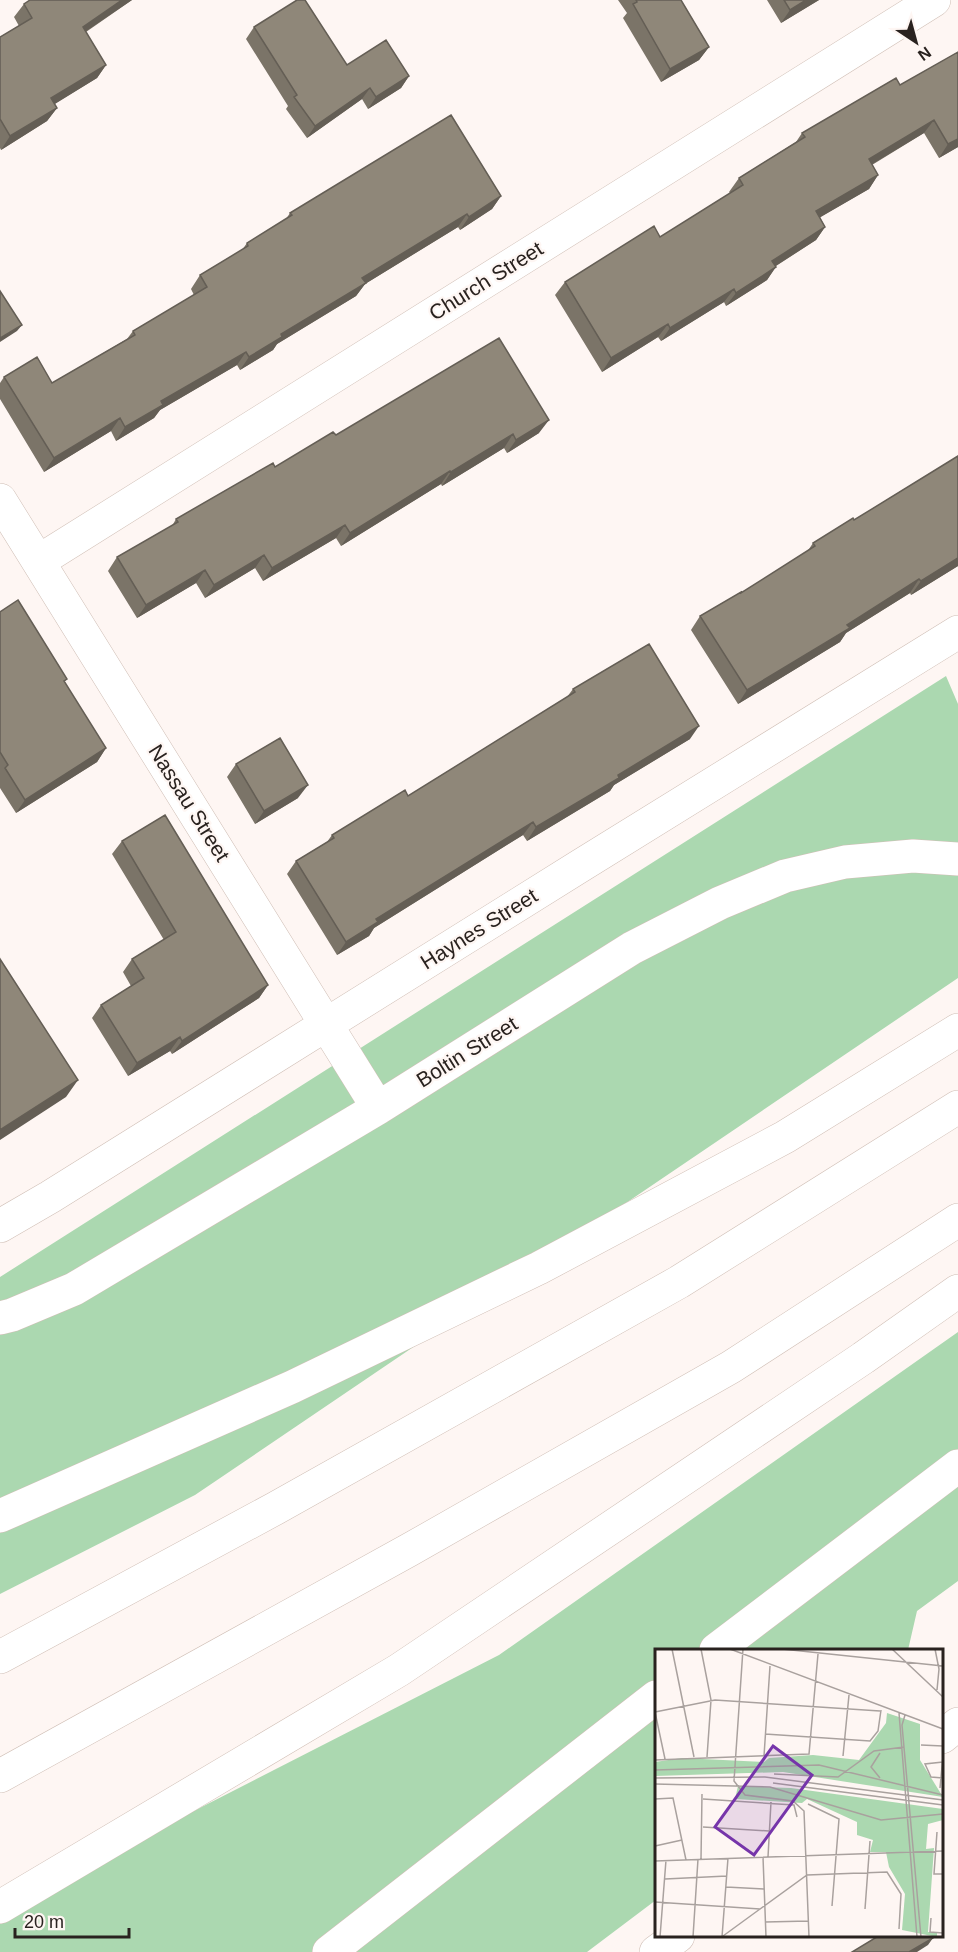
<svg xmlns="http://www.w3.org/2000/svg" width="958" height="1952" font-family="Helvetica,sans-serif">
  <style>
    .green { fill: #abd8b0 }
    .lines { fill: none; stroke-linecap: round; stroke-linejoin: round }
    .street-casing { stroke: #d0bfb6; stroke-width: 34 }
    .highway-casing { stroke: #d0bfb6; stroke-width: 34 }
    .street { stroke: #fff; stroke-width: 33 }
    .highway { stroke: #fff; stroke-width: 33 }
    .wall { fill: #7b7468 }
    .shaded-wall { fill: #645e55 }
    .building { fill: #8f8779; stroke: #645e55; stroke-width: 1.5 }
    .labels { text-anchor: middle; stroke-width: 4.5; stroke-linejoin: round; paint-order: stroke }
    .street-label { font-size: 21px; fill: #29221f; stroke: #fef6f3 }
    .inset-road { fill: none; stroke: #a9a19e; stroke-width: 1.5 }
    .view { fill: #7635aa; fill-opacity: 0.15; stroke: #7635aa; stroke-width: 3 }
    .inset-edge { fill: none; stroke: #29221f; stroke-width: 3 }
  </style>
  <rect width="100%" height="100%" fill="#fef6f3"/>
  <!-- green -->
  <path class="green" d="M 946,676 L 958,704 L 958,978 L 195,1495 L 0,1594 L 0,1277 Z
    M 958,1332 L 958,1581 L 917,1611 L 908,1650 L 656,1650 L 656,1900 L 587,1952 L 0,1952 L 0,1910 L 499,1655 Z"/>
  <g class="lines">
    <defs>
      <path id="street" d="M 0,500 L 378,1108
        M 39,561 L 934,0
        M 0,1226 L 50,1197 L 580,866 L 958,632
        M 0,1318 L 12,1315 L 74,1289 L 378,1108 L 632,948 L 720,903 L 785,876 L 845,862 L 913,856 L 958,859
        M 942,1737 L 958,1724
        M 656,1952 L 678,1936"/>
      <path id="highway" d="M 0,1516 L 292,1387 L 539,1268 L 785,1137 L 958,1030
        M 716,1650 L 958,1466
        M 0,1657 L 276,1508 L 679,1282 L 958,1107
        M 0,1776 L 409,1550 L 731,1367 L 958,1220
        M 0,1907 L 399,1670 L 863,1358 L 958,1291
        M 329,1952 L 656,1697"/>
    </defs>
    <!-- street casing -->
    <use href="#street" class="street-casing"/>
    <!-- highway casing -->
    <use href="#highway" class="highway-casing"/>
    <!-- street -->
    <use href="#street" class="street"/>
    <!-- highway -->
    <use href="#highway" class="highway"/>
  </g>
  <!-- wall -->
  <path class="wall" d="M 132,0 L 86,32 L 106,65 L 97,78 L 54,104 L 57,108 L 47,121 L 1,150 L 0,148 L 0,37 L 19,26 L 14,17 L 24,4 Z
    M 618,0 L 681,0 L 709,47 L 699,60 L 661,82 L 623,18 L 627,13 Z
    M 767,0 L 819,0 L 781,23 Z
    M 254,27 L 347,65 L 409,76 L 401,88 L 368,109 L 362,99 L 307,138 L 286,109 L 288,106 L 246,39 Z
    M 958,52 L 958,147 L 939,158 L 924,133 L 872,165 L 878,175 L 869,189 L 820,217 L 825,227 L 816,240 L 776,266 L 767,280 L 726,306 L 724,302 L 661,341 L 658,337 L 602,372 L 555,295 L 565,282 L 660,237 L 730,193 L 729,192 L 739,178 L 796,142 L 802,133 L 900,85 Z
    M 501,196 L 492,209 L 460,230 L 458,227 L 365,284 L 356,296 L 277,344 L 273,350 L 240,370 L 237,365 L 160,410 L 154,418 L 116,441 L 111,431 L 44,472 L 0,399 L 0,383 L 4,377 L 52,383 L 127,339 L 133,331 L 194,295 L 191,289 L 200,275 L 242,250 L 247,243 L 286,219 L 290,213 Z
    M 539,433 L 507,453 L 504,448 L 442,486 L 441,484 L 341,546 L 336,538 L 263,581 L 255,568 L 205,598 L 196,583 L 137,618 L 108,571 L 117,557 L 172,526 L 176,519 L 336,435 Z
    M 958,456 L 958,566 L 911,595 L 910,593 L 846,633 L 840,642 L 738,704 L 691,630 L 700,616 L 741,593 L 807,552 L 813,543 L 854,520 Z
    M 0,612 L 67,679 L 64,682 L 106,748 L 97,762 L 16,813 L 0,788 Z
    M 573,689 L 690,739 L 614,785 L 610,791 L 527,841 L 523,835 L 374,928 L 369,936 L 337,955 L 287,874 L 296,861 L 327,842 L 332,835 L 408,796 L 567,697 Z
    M 236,764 L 298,798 L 255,824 L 227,777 Z
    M 122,841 L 268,985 L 259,998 L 172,1054 L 170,1051 L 128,1076 L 92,1018 L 101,1005 L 131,986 L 123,972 L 132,959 L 164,940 L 112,854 Z"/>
  <!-- shaded-wall -->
  <path class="shaded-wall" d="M 122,0 L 132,0 L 73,40 L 83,27 Z
    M 806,0 L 819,0 L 781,23 L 790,10 Z
    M 709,47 L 699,60 L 661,82 L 670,69 Z
    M 106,65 L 97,78 L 42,112 L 51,98 Z
    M 409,76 L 401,88 L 368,109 L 376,97 Z
    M 370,88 L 362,99 L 307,138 L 315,126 Z
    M 57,108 L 47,121 L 1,150 L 10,136 Z
    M 934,120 L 924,133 L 859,172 L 869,159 Z
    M 958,139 L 958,147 L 939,158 L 948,144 Z
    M 878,175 L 869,189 L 807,225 L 816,211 Z
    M 501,196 L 492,209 L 460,230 L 469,217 Z
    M 467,214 L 458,227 L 365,284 L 356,296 L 277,344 L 273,350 L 240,370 L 249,357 L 362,278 Z
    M 825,227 L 816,240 L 763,274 L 772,261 Z
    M 776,267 L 767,280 L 726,306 L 736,293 Z
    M 734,289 L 724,302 L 661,341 L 670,328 Z
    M 668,324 L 658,337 L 602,372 L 611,358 Z
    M 22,325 L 17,331 L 0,342 L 0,338 Z
    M 246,352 L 237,365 L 160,410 L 154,418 L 116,441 L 125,427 L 161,401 Z
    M 120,418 L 111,431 L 44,472 L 54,458 Z
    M 549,420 L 539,433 L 507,453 L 516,440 Z
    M 513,434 L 504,448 L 442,486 L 451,472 Z
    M 450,471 L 441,484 L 341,546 L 350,533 Z
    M 345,525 L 336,538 L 263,581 L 272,568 Z
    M 264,555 L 255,568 L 205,598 L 214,585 Z
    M 958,558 L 958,566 L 911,595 L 921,581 Z
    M 205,570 L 196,583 L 137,618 L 146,605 Z
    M 919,579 L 910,593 L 846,633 L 840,642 L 738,704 L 747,690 L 847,625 Z
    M 699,726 L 690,739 L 614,785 L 610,791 L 527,841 L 536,827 L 618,775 Z
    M 106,748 L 97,762 L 16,813 L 25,800 Z
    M 308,785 L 298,798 L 255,824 L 264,811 Z
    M 533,822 L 523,835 L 374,928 L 369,936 L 337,955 L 346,942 L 376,919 Z
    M 268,985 L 259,998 L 172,1054 L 182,1041 Z
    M 180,1037 L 170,1051 L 128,1076 L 137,1063 Z
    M 78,1080 L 66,1097 L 0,1140 L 0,1130 Z
    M 933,1938 L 928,1945 L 917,1952 L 909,1952 Z"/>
  <!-- building -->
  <path class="building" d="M 30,0 L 122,0 L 83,27 L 106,65 L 51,98 L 57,108 L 10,136 L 0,119 L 0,37 L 32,18 L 24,4 Z
    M 297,0 L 305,0 L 347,65 L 386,40 L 409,76 L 376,97 L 370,88 L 315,126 L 294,97 L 297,95 L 254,27 Z
    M 636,0 L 681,0 L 709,47 L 670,69 L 633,4 L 637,2 Z
    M 784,0 L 806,0 L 790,10 Z
    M 958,52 L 958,139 L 948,144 L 934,120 L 869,159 L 878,175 L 816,211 L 825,227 L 772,261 L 776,267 L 736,293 L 734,289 L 670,328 L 668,324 L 611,358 L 565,282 L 654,226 L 660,237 L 743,185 L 739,178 L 805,137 L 802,133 L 896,78 L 900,85 Z
    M 451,115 L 501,196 L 469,217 L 467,214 L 362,278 L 366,283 L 281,334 L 282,337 L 249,357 L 246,352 L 161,401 L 163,405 L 125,427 L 120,418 L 54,458 L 4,377 L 37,357 L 52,383 L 135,335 L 133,331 L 207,287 L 200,275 L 248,246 L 247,243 L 292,215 L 290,213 Z
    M 0,291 L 22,325 L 0,338 Z
    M 499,338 L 549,420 L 516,440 L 513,434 L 451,472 L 450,471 L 350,533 L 345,525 L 272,568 L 264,555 L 214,585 L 205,570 L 146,605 L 117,557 L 178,522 L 176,519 L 273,463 L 275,467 L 333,432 L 336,435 Z
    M 958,456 L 958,558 L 921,581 L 919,579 L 847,625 L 850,628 L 747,690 L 700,616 L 741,592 L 741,593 L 815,546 L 813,543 L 853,518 L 854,520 Z
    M 18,600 L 67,679 L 64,681 L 106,748 L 25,800 L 5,768 L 8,765 L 0,752 L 0,612 Z
    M 649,644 L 699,726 L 618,775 L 619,778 L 536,827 L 533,822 L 376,919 L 378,922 L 346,942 L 296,861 L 334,838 L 332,835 L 405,790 L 408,796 L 575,692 L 573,689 Z
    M 280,738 L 308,785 L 264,811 L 236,764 Z
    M 165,815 L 268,985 L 182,1041 L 180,1037 L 137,1063 L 101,1005 L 144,978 L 132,959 L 176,932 L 122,841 Z
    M 0,959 L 78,1080 L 0,1130 Z
    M 880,1935 L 932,1935 L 933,1938 L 909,1952 L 852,1952 Z"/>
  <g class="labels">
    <!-- street labels -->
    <g class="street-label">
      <text transform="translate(486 281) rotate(-32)" y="7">Church Street</text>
      <text transform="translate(189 803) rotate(58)" y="7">Nassau Street</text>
      <text transform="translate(479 929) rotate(-32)" y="7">Haynes Street</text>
      <text transform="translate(467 1052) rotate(-32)" y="7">Boltin Street</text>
    </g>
  </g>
  <!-- overview -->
  <g transform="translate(655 1649)">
    <rect width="288" height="288" fill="#fef6f3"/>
    <path d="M 232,64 L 265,75 L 265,111 L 288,148 L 128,123 L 0,127 L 0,113 L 27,109 L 109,113 L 114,109 L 158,106 L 204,111 L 231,74 ZM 83,137 L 136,139 L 288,160 L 288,171 L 273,175 L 271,200 L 279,199 L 273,283 L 282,283 L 282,288 L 247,281 L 250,245 L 234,218 L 231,203 L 215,203 L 218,191 L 202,186 L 202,173 L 152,150 L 147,154 L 80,150 Z" fill="#abd8b0"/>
    <path class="inset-road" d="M 17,0 L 39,108M 46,0 L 56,51 L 52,108M 75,0 L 288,80M 88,0 L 79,132 L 90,146 L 138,152 L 149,162 L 154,288M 127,0 L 288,17M 237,0 L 288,48M 280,0 L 284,20 L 282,41M 0,63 L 60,51 L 225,62M 0,63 L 10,110M 244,64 L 262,288M 250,66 L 247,76 L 266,288M 110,85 L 215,92 L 223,82 L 226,61M 266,96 L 288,97M 225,104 L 216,118 L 225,129M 109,107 L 115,17M 188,107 L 194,46M 0,111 L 154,105 L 163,5M 288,113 L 270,115 L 276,128 L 288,129M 0,121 L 164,116 L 288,146M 119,125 L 183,128 L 219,102 L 249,98M 0,129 L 110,128 L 288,151M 118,134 L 288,156M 0,135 L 115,138 L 226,171 L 288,165M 285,139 L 288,107M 0,150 L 18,149 L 31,211M 48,150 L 139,156 L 142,168M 153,155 L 184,170 L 177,257M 48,178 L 114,182M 282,183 L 279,225 L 288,225M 0,197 L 27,191M 108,208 L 111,288M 113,208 L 116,153M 46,210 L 47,145M 0,212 L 288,202M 10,230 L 72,227M 71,238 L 109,240M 0,253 L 105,260 L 152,226 L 232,223 L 246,245 L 244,280M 210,260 L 215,192M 276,269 L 275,283 L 288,284M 110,273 L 154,272M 68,287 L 105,260M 5,288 L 11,211M 38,288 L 43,210M 67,288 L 73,209"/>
    <path class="view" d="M 118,97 L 157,126 L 99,206 L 60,178 Z"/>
    <rect width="288" height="288" class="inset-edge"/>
  </g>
  <!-- north arrow -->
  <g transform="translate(916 42) rotate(144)" stroke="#fef6f3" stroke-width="4.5" paint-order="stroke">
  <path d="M0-4.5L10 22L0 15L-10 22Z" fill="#29221f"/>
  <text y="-9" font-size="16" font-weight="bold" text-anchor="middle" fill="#29221f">N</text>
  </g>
  <!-- scale -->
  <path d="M15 1928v9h114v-9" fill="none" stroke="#29221f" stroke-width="3"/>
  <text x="24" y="1928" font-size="18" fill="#29221f" stroke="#fef6f3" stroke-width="4.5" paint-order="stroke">20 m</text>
</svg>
